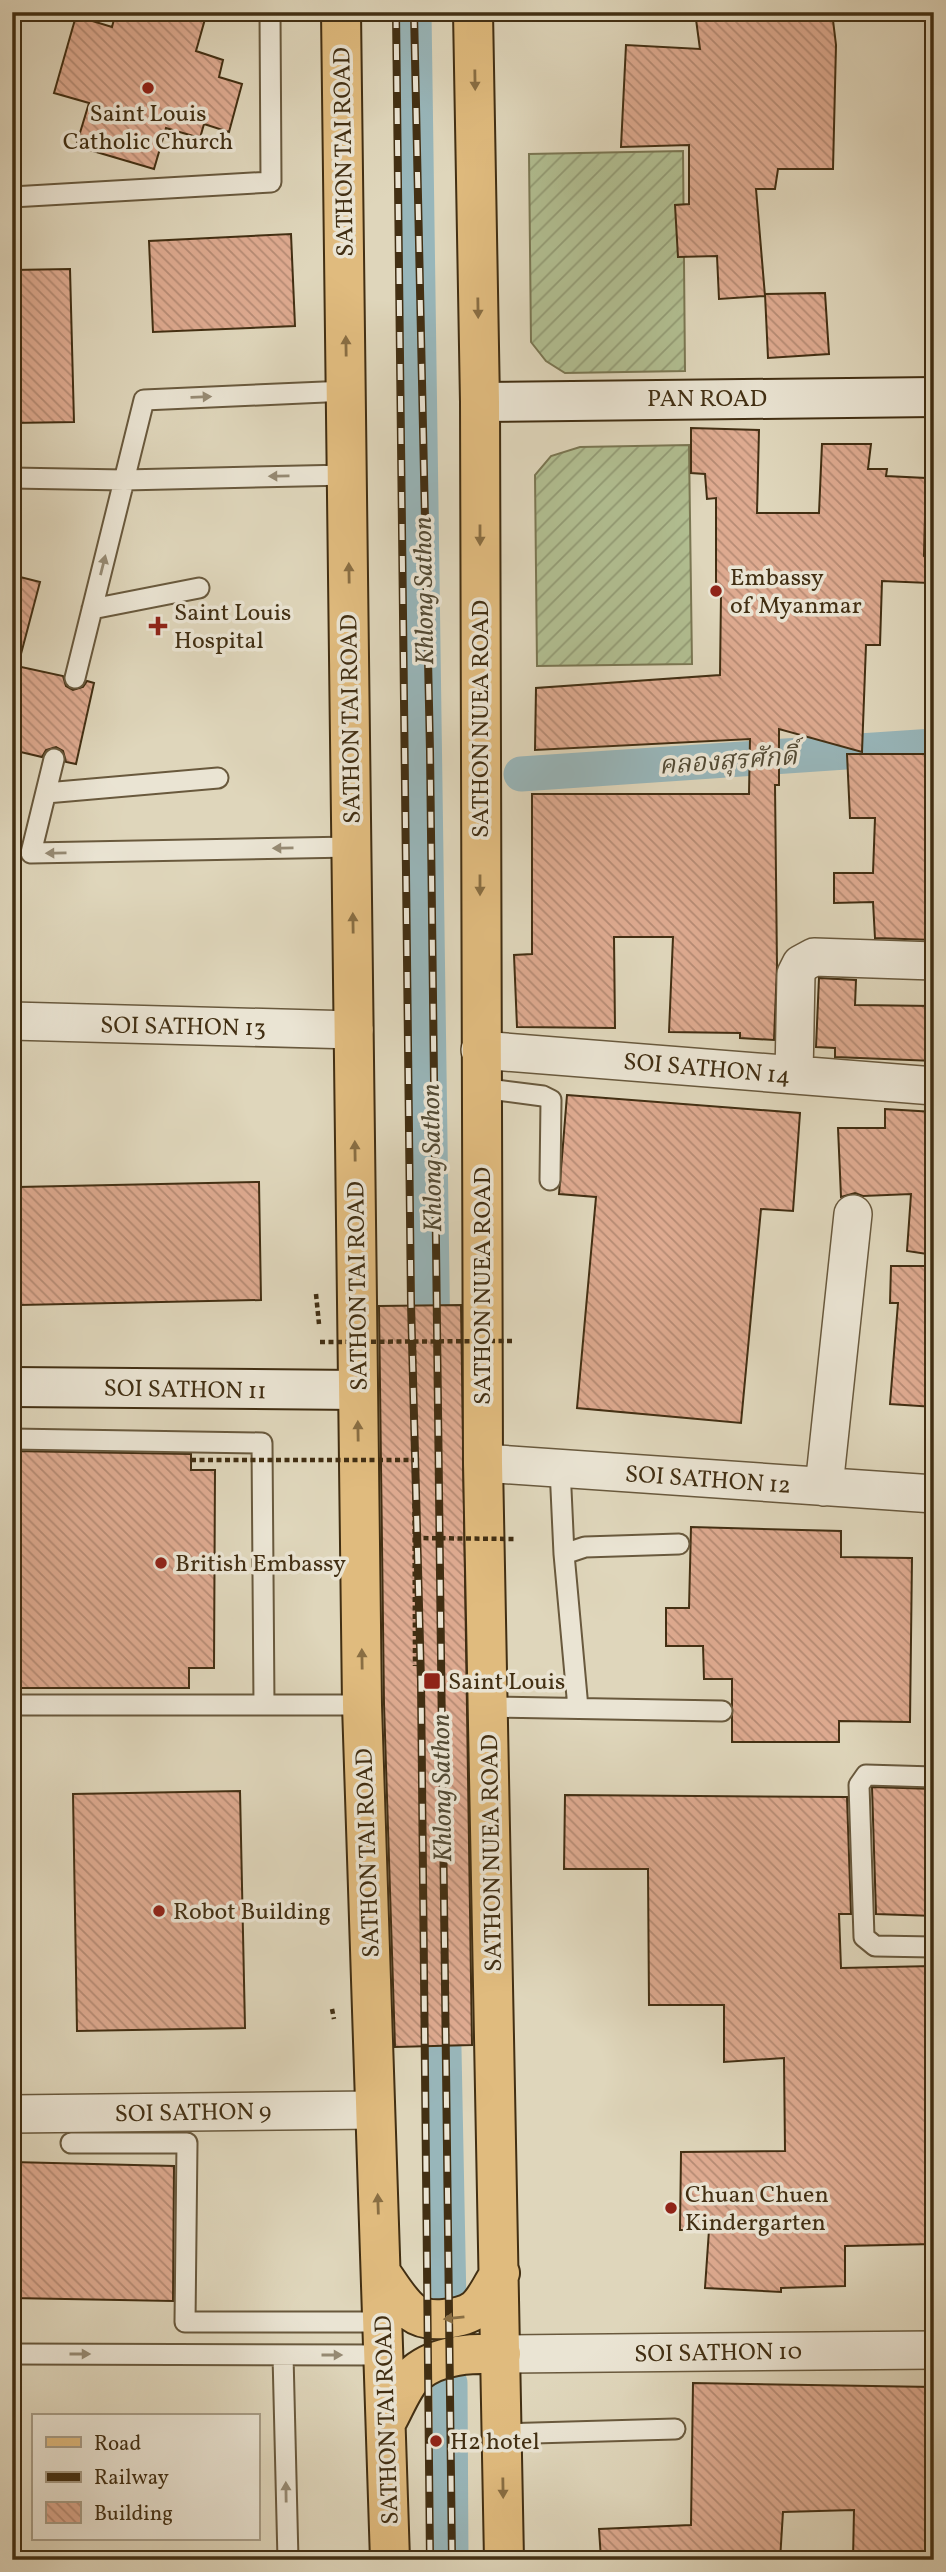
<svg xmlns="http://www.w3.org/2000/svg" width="946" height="2572" font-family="Vollkorn,'Noto Serif Thai',serif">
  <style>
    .garden { fill: url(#garden-furrows); stroke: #7a7652; stroke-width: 2 }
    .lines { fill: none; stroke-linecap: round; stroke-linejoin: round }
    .canal { stroke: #98b6ba; stroke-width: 35 }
    .building { fill: url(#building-back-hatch); stroke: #422f13; stroke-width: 2 }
    .lane-casing { stroke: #69593d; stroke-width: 23 }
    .street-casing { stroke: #69593d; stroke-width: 40 }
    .secondary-casing { stroke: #422f13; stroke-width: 42 }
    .primary-casing { stroke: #422f13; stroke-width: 42 }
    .path { stroke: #422f13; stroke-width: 4.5; stroke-dasharray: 5 3.5; stroke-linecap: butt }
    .lane { stroke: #eae4d3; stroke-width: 19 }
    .street { stroke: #eae4d3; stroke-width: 37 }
    .secondary { stroke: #eae4d3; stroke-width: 38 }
    .primary { stroke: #e0bb7e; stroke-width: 38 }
    .rail-casing { stroke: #422f13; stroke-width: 8 }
    .rail { stroke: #eae4d3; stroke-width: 5; stroke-dasharray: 16; stroke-linecap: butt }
    .path-bridge { stroke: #422f13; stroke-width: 4.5; stroke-dasharray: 5 3.5; stroke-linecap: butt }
    .oneway { fill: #896e43 }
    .oneway2 { fill: #968a73 }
    .poi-dot { fill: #8f2418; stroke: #eae4d3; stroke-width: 2.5 }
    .labels { text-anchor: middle; stroke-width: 7; stroke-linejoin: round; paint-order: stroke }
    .poi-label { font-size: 24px; fill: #422f13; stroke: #eae4d3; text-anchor: start }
    .street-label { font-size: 24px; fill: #422f13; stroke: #eae4d3 }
    .water-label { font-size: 26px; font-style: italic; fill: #534a34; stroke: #eae4d3 }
  </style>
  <defs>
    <pattern id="garden-furrows" width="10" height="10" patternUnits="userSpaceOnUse" patternTransform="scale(1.75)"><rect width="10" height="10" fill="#b1be91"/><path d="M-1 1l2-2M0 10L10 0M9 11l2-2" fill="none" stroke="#929b75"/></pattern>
    <pattern id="building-back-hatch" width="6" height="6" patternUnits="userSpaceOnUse" patternTransform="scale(1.75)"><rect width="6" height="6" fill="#deaa90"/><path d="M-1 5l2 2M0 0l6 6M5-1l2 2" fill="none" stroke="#b68b74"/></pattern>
  </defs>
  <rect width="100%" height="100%" fill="#dfd6bb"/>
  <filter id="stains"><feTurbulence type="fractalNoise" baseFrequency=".00286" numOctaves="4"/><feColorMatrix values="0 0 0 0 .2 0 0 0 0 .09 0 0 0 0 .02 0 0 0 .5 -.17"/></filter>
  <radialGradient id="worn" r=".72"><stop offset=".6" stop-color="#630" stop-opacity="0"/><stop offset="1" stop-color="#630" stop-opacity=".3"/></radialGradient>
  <!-- garden -->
  <path class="garden" d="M 683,151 L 685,371 L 565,373 L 546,361 L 531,342 L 529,154 Z
    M 689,445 L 692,664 L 537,666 L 535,475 L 551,456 L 580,447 Z"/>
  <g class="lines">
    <!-- canal -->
    <path class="canal" d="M 414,12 L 433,1352
      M 521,774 L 934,746
      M 443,1999 L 449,2304
      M 450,2383 L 451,2560"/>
  </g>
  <!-- building -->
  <path class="building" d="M 116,12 L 207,12 L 196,51 L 223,60 L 219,77 L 242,84 L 229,132 L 204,124 L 200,138 L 166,128 L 154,169 L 76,146 L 89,103 L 54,93 L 76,16 L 112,27 Z
    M 695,12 L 832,12 L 836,45 L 833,169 L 778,169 L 775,189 L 756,189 L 765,296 L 719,299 L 717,256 L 678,257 L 675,205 L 689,204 L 689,145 L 621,147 L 626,45 L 700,49 Z
    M 291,234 L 295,326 L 153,332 L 149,241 Z
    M 70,269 L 74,422 L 12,423 L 12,270 Z
    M 825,293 L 829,354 L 768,358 L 765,294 Z
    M 691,428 L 759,430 L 757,513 L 819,513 L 822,444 L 871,444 L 868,469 L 887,469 L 886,476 L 926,478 L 924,556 L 931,557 L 929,583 L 882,581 L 880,645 L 866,645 L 862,752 L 779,729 L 779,785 L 775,785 L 777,966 L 774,1040 L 740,1038 L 740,1033 L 669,1032 L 673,937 L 614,937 L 615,1028 L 517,1027 L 514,955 L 532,954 L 532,794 L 749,794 L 750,739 L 535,750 L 536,688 L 720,675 L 721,594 L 716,594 L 716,498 L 707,499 L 705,474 L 691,473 Z
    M 12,575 L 40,582 L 21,654 L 12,653 Z
    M 12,665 L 63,676 L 66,686 L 73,690 L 83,687 L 87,681 L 94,683 L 76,764 L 66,762 L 63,751 L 56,747 L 46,750 L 42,757 L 12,750 Z
    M 847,754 L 934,754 L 934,940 L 875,938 L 873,902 L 834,903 L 834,873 L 873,873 L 875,818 L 850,818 Z
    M 819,978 L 856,980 L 855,1005 L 934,1006 L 934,1061 L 835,1057 L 835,1048 L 816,1047 Z
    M 567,1095 L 800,1113 L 793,1211 L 761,1209 L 741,1423 L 577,1408 L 596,1197 L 559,1194 Z
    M 885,1109 L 934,1112 L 934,1255 L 907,1251 L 911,1194 L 863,1196 L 855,1193 L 841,1197 L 838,1128 L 885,1128 Z
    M 259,1182 L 261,1300 L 20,1305 L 18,1187 Z
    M 891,1266 L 930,1266 L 934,1407 L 890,1404 L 898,1303 L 890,1303 Z
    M 461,1305 L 472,2045 L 395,2047 L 384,1704 L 379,1306 Z
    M 12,1451 L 191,1454 L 191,1470 L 215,1470 L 214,1668 L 189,1668 L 189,1688 L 12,1688 Z
    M 691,1527 L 841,1531 L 841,1557 L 912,1558 L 910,1722 L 839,1721 L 839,1742 L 732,1742 L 732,1679 L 704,1679 L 703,1646 L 666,1646 L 666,1608 L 689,1608 Z
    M 872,1787 L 934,1789 L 934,1916 L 876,1914 Z
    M 240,1791 L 245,2028 L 77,2031 L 73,1794 Z
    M 565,1795 L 847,1797 L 851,1914 L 839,1914 L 841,1968 L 932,1966 L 934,2244 L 845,2246 L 845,2286 L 781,2288 L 781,2292 L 705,2288 L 709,2230 L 680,2230 L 681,2152 L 785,2151 L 784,2058 L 724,2062 L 724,2005 L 649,2005 L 648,1869 L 564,1869 Z
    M 12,2162 L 174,2166 L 173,2301 L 12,2298 Z
    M 693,2383 L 934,2387 L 934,2551 L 907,2551 L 907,2560 L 853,2560 L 854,2510 L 783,2512 L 780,2560 L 673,2560 L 673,2553 L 601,2559 L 599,2529 L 691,2525 Z"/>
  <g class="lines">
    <defs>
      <path id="lane" d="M 12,197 L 271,182 L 270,12
        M 12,478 L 124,480 L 348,475
        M 92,609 L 199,588
        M 75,678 L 144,400 L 347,391
        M 54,759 L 31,853 L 352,847
        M 46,793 L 218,778
        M 481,1088 L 543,1096 L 551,1100 L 550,1180
        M 12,1439 L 262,1443 L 264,1705
        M 560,1468 L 564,1554
        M 12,1705 L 362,1705
        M 488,1707 L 722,1711
        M 578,1708 L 564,1554 L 585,1547 L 679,1544
        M 934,1777 L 866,1775 L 859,1785 L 864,1937 L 875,1946 L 934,1947
        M 71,2143 L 187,2143 L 185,2322 L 383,2322
        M 12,2354 L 385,2355
        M 283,2355 L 288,2560
        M 502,2434 L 675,2429"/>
      <path id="street" d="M 12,1021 L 354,1030
        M 480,1050 L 934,1086
        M 794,1075 L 796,974 L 801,964 L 814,957 L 934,961
        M 483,1463 L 934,1494
        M 824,1487 L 853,1214
        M 12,2114 L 375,2110
        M 501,2354 L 934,2350"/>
      <path id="secondary" d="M 480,402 L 934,397
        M 12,1387 L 358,1390"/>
      <path id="primary" d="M 341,12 L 362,1705 L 390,2560
        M 473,12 L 480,402 L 483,1463 L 504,2560
        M 381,2273 C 390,2285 400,2303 412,2312 C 421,2319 433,2320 444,2319 C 482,2315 481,2303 500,2273
        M 387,2421 C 395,2407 404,2383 416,2373 C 439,2354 473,2353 501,2354"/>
    </defs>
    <!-- lane casing -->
    <use href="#lane" class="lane-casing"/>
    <!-- street casing -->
    <use href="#street" class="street-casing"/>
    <!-- secondary casing -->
    <use href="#secondary" class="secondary-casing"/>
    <!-- primary casing -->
    <use href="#primary" class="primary-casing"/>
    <!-- path -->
    <path class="path" d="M 316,1294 L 319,1324
      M 414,1342 L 415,1666
      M 332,2009 L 334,2019"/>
    <!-- lane -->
    <use href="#lane" class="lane"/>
    <!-- street -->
    <use href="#street" class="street"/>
    <!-- secondary -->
    <use href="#secondary" class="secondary"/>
    <!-- primary -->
    <use href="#primary" class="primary"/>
    <defs>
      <path id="rail" d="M 396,12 L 411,1303 L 421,1682 L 430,2560
        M 414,12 L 430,751 L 452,2560"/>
    </defs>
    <!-- rail casing -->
    <use href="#rail" class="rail-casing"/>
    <!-- rail -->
    <use href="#rail" class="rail"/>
    <!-- path-bridge -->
    <path class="path-bridge" d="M 320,1342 L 512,1341
      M 191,1460 L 414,1460
      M 415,1538 L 514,1539"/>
  </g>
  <!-- one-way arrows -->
  <defs><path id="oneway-solid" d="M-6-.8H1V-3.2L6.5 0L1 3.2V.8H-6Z" transform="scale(1.75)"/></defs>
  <g class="oneway">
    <use href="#oneway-solid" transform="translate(475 80) rotate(89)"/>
    <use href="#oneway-solid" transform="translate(478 308) rotate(89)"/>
    <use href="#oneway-solid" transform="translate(346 346) rotate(-91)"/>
    <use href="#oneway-solid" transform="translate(480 535) rotate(90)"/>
    <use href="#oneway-solid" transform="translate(349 573) rotate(-91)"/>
    <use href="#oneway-solid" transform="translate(480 885) rotate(90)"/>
    <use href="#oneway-solid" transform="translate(353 923) rotate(-91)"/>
    <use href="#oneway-solid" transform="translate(355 1151) rotate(-91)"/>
    <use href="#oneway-solid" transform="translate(358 1431) rotate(-91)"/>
    <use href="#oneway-solid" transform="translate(362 1659) rotate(-91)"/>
    <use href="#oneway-solid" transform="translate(378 2204) rotate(-92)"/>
    <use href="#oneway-solid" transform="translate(454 2318) rotate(174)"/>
    <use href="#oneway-solid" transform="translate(503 2488) rotate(89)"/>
  </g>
  <g class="oneway2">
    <use href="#oneway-solid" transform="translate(201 397) rotate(-2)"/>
    <use href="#oneway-solid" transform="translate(279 476) rotate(179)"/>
    <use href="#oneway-solid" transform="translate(103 565) rotate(-76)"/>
    <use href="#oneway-solid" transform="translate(283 848) rotate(179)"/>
    <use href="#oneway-solid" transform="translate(56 853) rotate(179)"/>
    <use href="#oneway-solid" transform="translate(80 2354)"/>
    <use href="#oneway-solid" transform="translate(332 2355)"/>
    <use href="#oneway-solid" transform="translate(286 2492) rotate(-91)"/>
  </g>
  <!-- markers -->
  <g class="poi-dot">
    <circle cx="148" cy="88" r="7"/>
    <circle cx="716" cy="591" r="7"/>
    <path d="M154.5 615.5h7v7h7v7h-7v7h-7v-7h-7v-7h7z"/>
    <circle cx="161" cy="1563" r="7"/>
    <rect x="423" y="1672" width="18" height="18" rx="3.5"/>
    <circle cx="159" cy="1911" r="7"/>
    <circle cx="671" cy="2208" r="7"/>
    <circle cx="436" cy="2441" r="7"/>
  </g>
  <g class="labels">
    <!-- poi labels -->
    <g class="poi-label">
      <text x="148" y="121" text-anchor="middle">Saint Louis<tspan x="148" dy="28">Catholic Church</tspan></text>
      <text x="730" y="585">Embassy<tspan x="730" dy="28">of Myanmar</tspan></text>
      <text x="174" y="620">Saint Louis<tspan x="174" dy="28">Hospital</tspan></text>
      <text x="175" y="1571">British Embassy</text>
      <text x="448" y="1689">Saint Louis</text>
      <text x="173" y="1919">Robot Building</text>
      <text x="685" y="2202">Chuan Chuen<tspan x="685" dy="28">Kindergarten</tspan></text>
      <text x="450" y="2449">H2 hotel</text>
    </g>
    <!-- street labels -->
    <g class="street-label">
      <text transform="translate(343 152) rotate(-91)" y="8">SATHON TAI ROAD</text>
      <text x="707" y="406">PAN ROAD</text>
      <text transform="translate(350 719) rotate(-91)" y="8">SATHON TAI ROAD</text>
      <text transform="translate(480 719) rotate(-90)" y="8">SATHON NUEA ROAD</text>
      <text transform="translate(183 1026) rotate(1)" y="8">SOI SATHON 13</text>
      <text transform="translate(707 1068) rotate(5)" y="8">SOI SATHON 14</text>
      <text transform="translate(357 1286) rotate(-91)" y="8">SATHON TAI ROAD</text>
      <text transform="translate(482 1286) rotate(-90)" y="8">SATHON NUEA ROAD</text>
      <text transform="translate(185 1389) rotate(1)" y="8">SOI SATHON 11</text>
      <text transform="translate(708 1479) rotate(4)" y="8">SOI SATHON 12</text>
      <text transform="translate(367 1853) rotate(-92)" y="8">SATHON TAI ROAD</text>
      <text transform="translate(491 1853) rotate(-91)" y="8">SATHON NUEA ROAD</text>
      <text transform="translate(193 2112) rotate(-1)" y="8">SOI SATHON 9</text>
      <text transform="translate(718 2352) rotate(-1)" y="8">SOI SATHON 10</text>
      <text transform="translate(386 2420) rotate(-92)" y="8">SATHON TAI ROAD</text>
    </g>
    <!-- water labels -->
    <g class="water-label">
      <text transform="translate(423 591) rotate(-91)" y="9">Khlong Sathon</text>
      <text transform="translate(728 760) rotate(-4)" y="9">คลองสุรศักดิ์</text>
      <text transform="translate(431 1158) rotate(-91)" y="9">Khlong Sathon</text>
      <text transform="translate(441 1788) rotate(-91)" y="9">Khlong Sathon</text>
    </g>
  </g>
  <!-- margin -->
  <rect width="946" height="2572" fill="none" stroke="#dfd6bb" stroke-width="42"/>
  <rect x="14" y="14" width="918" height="2544" fill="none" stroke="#422f13" stroke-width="3.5"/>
  <rect x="21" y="21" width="904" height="2530" fill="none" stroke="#422f13" stroke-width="2"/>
  <!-- legend -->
  <rect x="32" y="2414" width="228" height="126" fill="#eae4d3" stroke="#a79c86" stroke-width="2"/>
  <rect x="46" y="2437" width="35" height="10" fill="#e0bb7e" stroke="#a79c86" stroke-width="2"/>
  <text x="94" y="2450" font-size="21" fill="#422f13">Road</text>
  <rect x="46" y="2472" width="35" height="10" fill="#422f13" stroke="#a79c86" stroke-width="2"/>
  <text x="94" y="2484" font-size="21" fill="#422f13">Railway</text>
  <rect x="46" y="2502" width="35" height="21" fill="url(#building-back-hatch)" stroke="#a79c86" stroke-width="2"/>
  <text x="94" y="2520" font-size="21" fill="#422f13">Building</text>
  <rect width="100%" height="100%" filter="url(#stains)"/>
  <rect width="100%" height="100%" fill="url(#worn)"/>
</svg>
